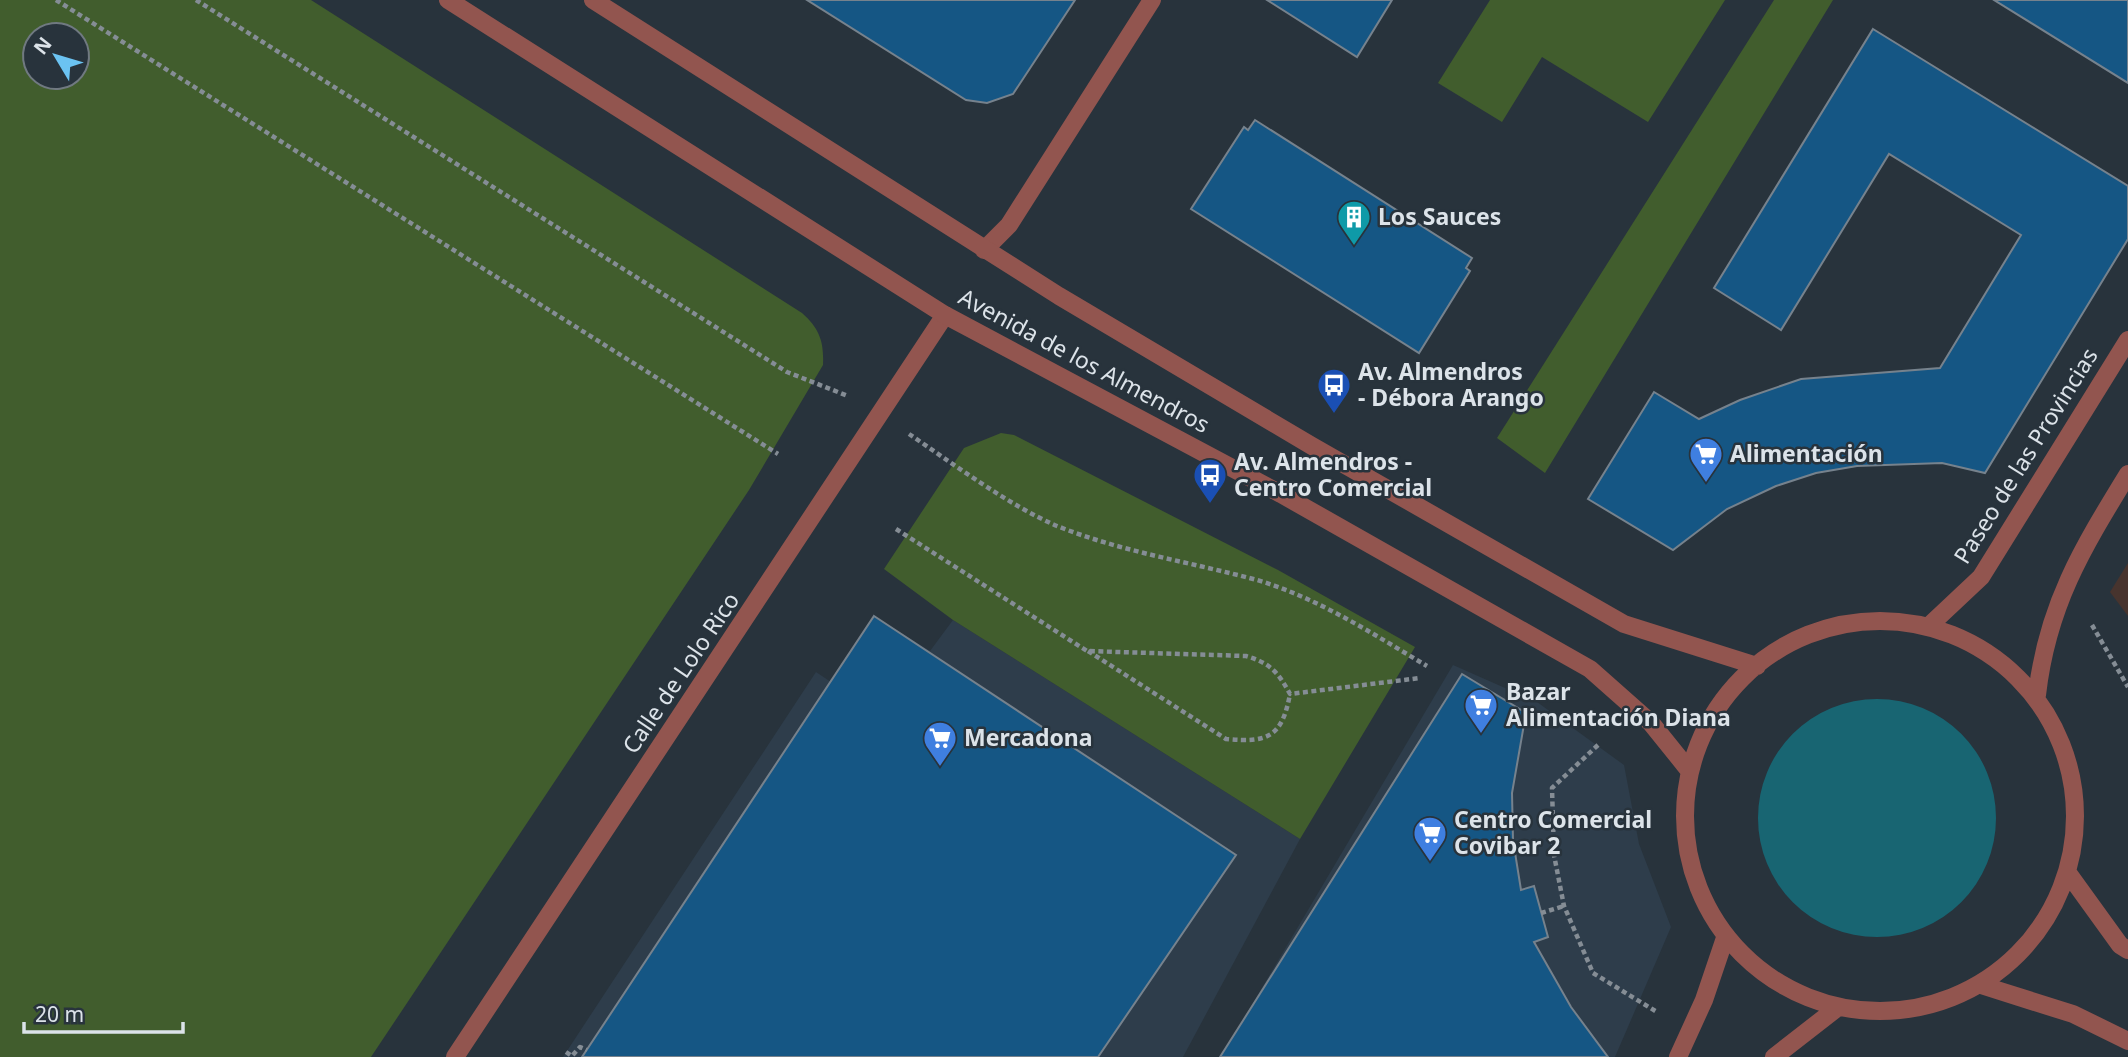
<svg xmlns="http://www.w3.org/2000/svg" width="2128" height="1057" font-family="'Noto Sans',sans-serif">
  <style>
    .built { fill: #2e3d4b }
    .education { fill: #47342e }
    .green { fill: #415d2d; fill-rule: evenodd }
    .water { fill: #186572 }
    .building { fill: #155684; stroke: #76828d; stroke-width: 2 }
    .lines { fill: none; stroke-linecap: round; stroke-linejoin: round }
    .path { stroke: #858d95; stroke-width: 4.5; stroke-dasharray: 5 3.5; stroke-linecap: butt }
    .minor { stroke: #92554f; stroke-width: 18 }
    .tertiary { stroke: #92554f; stroke-width: 18 }
    .labels { text-anchor: middle; stroke-width: 5; stroke-linejoin: round; paint-order: stroke }
    .poi-label { font-size: 23px; font-weight: bold; fill: #dce3e9; stroke: #28333c; text-anchor: start }
    .street-label { font-size: 23px; fill: #dce3e9; stroke: #28333c }
  </style>
  <rect width="100%" height="100%" fill="#28333c"/>
  <!-- built -->
  <path class="built" d="M 874,616 L 930,651 L 953,620 L 1300,839 L 1183,1057 L 563,1057 L 816,672 L 831,682 Z
    M 1453,665 L 1537,702 L 1624,765 L 1639,844 L 1671,927 L 1615,1057 L 1221,1057 Z"/>
  <!-- education -->
  <path class="education" d="M 2128,563 L 2128,616 L 2110,592 Z"/>
  <!-- green -->
  <path class="green" d="M 0,0 L 311,0 L 802,313 C 820,329 824,342 823,365 L 749,490 L 371,1057 L 0,1057 ZM 35,35 L 77,35 L 77,77 L 35,77 Z
    M 1490,0 L 1725,0 L 1648,122 L 1542,57 L 1502,122 L 1438,83 Z
    M 1774,0 L 1833,0 L 1545,473 L 1497,438 Z
    M 1001,433 L 1014,435 L 1278,570 L 1415,647 L 1300,839 L 953,620 L 884,569 L 964,448 Z"/>
  <!-- water -->
  <path class="water" d="M1758 818a119 119 0 1 1 238 0a119 119 0 1 1-238 0Z"/>
  <!-- building -->
  <path class="building" d="M 807,0 L 1075,0 L 1013,94 L 987,103 L 966,100 Z
    M 1267,0 L 1392,0 L 1357,57 Z
    M 1994,0 L 2128,0 L 2128,83 Z
    M 1873,29 L 2128,186 L 2128,239 L 1985,473 L 1942,463 L 1857,466 L 1816,473 L 1776,486 L 1727,509 L 1673,550 L 1588,499 L 1654,392 L 1699,419 L 1740,400 L 1801,379 L 1940,368 L 2021,235 L 1889,154 L 1781,330 L 1714,288 Z
    M 1255,120 L 1472,258 L 1466,268 L 1470,271 L 1419,353 L 1191,209 L 1244,127 L 1248,130 Z
    M 874,616 L 1236,855 L 1098,1057 L 582,1057 Z
    M 1462,674 L 1526,713 L 1512,793 L 1513,840 L 1521,890 L 1534,886 L 1548,937 L 1534,942 L 1571,1007 L 1608,1057 L 1220,1057 Z"/>
  <g class="lines">
    <!-- path -->
    <path class="path" d="M 56,0 L 778,454
      M 196,0 L 787,372 L 848,396
      M 909,434 C 952,463 1010,506 1057,526 C 1122,552 1190,562 1257,580 C 1318,598 1373,634 1427,666
      M 896,529 L 1087,651 L 1246,656 C 1270,663 1278,672 1290,694 L 1420,678
      M 2092,625 L 2128,687
      M 1088,651 L 1226,739 C 1268,743 1282,737 1290,694
      M 1598,745 L 1552,788 L 1554,855 L 1564,906 L 1593,973 L 1657,1012
      M 1541,913 L 1564,906
      M 566,1052 L 572,1056 L 580,1047 L 587,1050"/>
    <!-- minor -->
    <path class="minor" d="M 984,250 L 1009,225 L 1152,0
      M 455,1057 L 945,315"/>
    <!-- tertiary -->
    <path class="tertiary" d="M 448,0 L 945,315 L 1281,494 L 1590,669 L 1651,723 L 1688,769
      M 593,0 L 1059,296 L 1312,446 L 1624,624 L 1757,666
      M1685 816a195 195 0 1 1 390 0a195 195 0 1 1-390 0Z
      M 1931,624 L 1981,577 L 2128,340
      M 2037,695 C 2047,606 2082,549 2128,474
      M 2068,873 L 2120,945 L 2128,950
      M 1981,985 L 2073,1014 L 2128,1041
      M 1678,1057 L 1704,1000 L 1725,938
      M 1774,1057 L 1837,1008"/>
  </g>
  <!-- icons -->
  <defs>
    <symbol id="building-pin" viewBox="-11 -11 22 30"><path d="M0 17L-7.5 6A9.5 9.5 0 1 1 7.5 6Z" fill="#0f9aa8" stroke="#28333c"/><path d="M-4-6H4V6H1V3H-1V6H-4ZM-2.5-4.3h1.7v1.8h-1.7ZM.8-4.3h1.7v1.8H.8ZM-2.5-1h1.7V.8h-1.7ZM.8-1h1.7V.8H.8Z" fill="#fff"/></symbol>
    <symbol id="bus-pin" viewBox="-11 -11 22 30"><path d="M0 17L-7.5 6A9.5 9.5 0 1 1 7.5 6Z" fill="#1a4fb4" stroke="#28333c"/><path d="M-5-6H5V4H4V6H2V4H-2V6H-4V4H-5ZM-3.5-4V0h7V-4ZM-3.5 1.2v1.5H-2V1.2ZM2 1.2v1.5H3.5V1.2Z" fill="#fff"/></symbol>
    <symbol id="supermarket-pin" viewBox="-11 -11 22 30"><path d="M0 17L-7.5 6A9.5 9.5 0 1 1 7.5 6Z" fill="#3f7fe0" stroke="#28333c"/><path d="M-6-5.5h2.5l.6 2H6L4.5 2H-2.5L-4.4-4H-6ZM-1.5 3.2a1.3 1.3 0 1 0 .1 0ZM3 3.2a1.3 1.3 0 1 0 .1 0Z" fill="#fff"/></symbol>
  </defs>
  <g fill-rule="evenodd">
    <use href="#building-pin" x="1335" y="198" width="38" height="52"/>
    <use href="#bus-pin" x="1315" y="366" width="38" height="52"/>
    <use href="#supermarket-pin" x="1687" y="435" width="38" height="52"/>
    <use href="#bus-pin" x="1191" y="456" width="38" height="52"/>
    <use href="#supermarket-pin" x="1462" y="686" width="38" height="52"/>
    <use href="#supermarket-pin" x="921" y="719" width="38" height="52"/>
    <use href="#supermarket-pin" x="1411" y="814" width="38" height="52"/>
  </g>
  <g class="labels">
    <!-- poi labels -->
    <g class="poi-label">
      <text x="1378" y="225">Los Sauces</text>
      <text x="1358" y="380">Av. Almendros<tspan x="1358" dy="26">- Débora Arango</tspan></text>
      <text x="1730" y="462">Alimentación</text>
      <text x="1234" y="470">Av. Almendros -<tspan x="1234" dy="26">Centro Comercial</tspan></text>
      <text x="1506" y="700">Bazar<tspan x="1506" dy="26">Alimentación Diana</tspan></text>
      <text x="964" y="746">Mercadona</text>
      <text x="1454" y="828">Centro Comercial<tspan x="1454" dy="26">Covibar 2</tspan></text>
    </g>
    <!-- street labels -->
    <g class="street-label">
      <text transform="translate(1084 361) rotate(28)" y="8">Avenida de los Almendros</text>
      <text transform="translate(2026 456) rotate(-58)" y="8">Paseo de las Provincias</text>
      <text transform="translate(681 673) rotate(-56)" y="8">Calle de Lolo Rico</text>
    </g>
  </g>
  <!-- north arrow -->
  <g transform="translate(56 56) rotate(308)"><circle r="33" fill="#28333c" stroke="#707981" stroke-width="2"/>
  <path d="M0-5L12 26L0 18L-12 26Z" fill="#6bc3f2"/>
  <text y="-10" font-size="19" font-weight="bold" text-anchor="middle" fill="#dce3e9">N</text>
  </g>
  <!-- scale -->
  <path d="M24 1022v10h159v-10" fill="none" stroke="#dce3e9" stroke-width="3.5"/>
  <text x="35" y="1022" font-size="21" fill="#dce3e9" stroke="#28333c" stroke-width="5" paint-order="stroke">20 m</text>
</svg>
